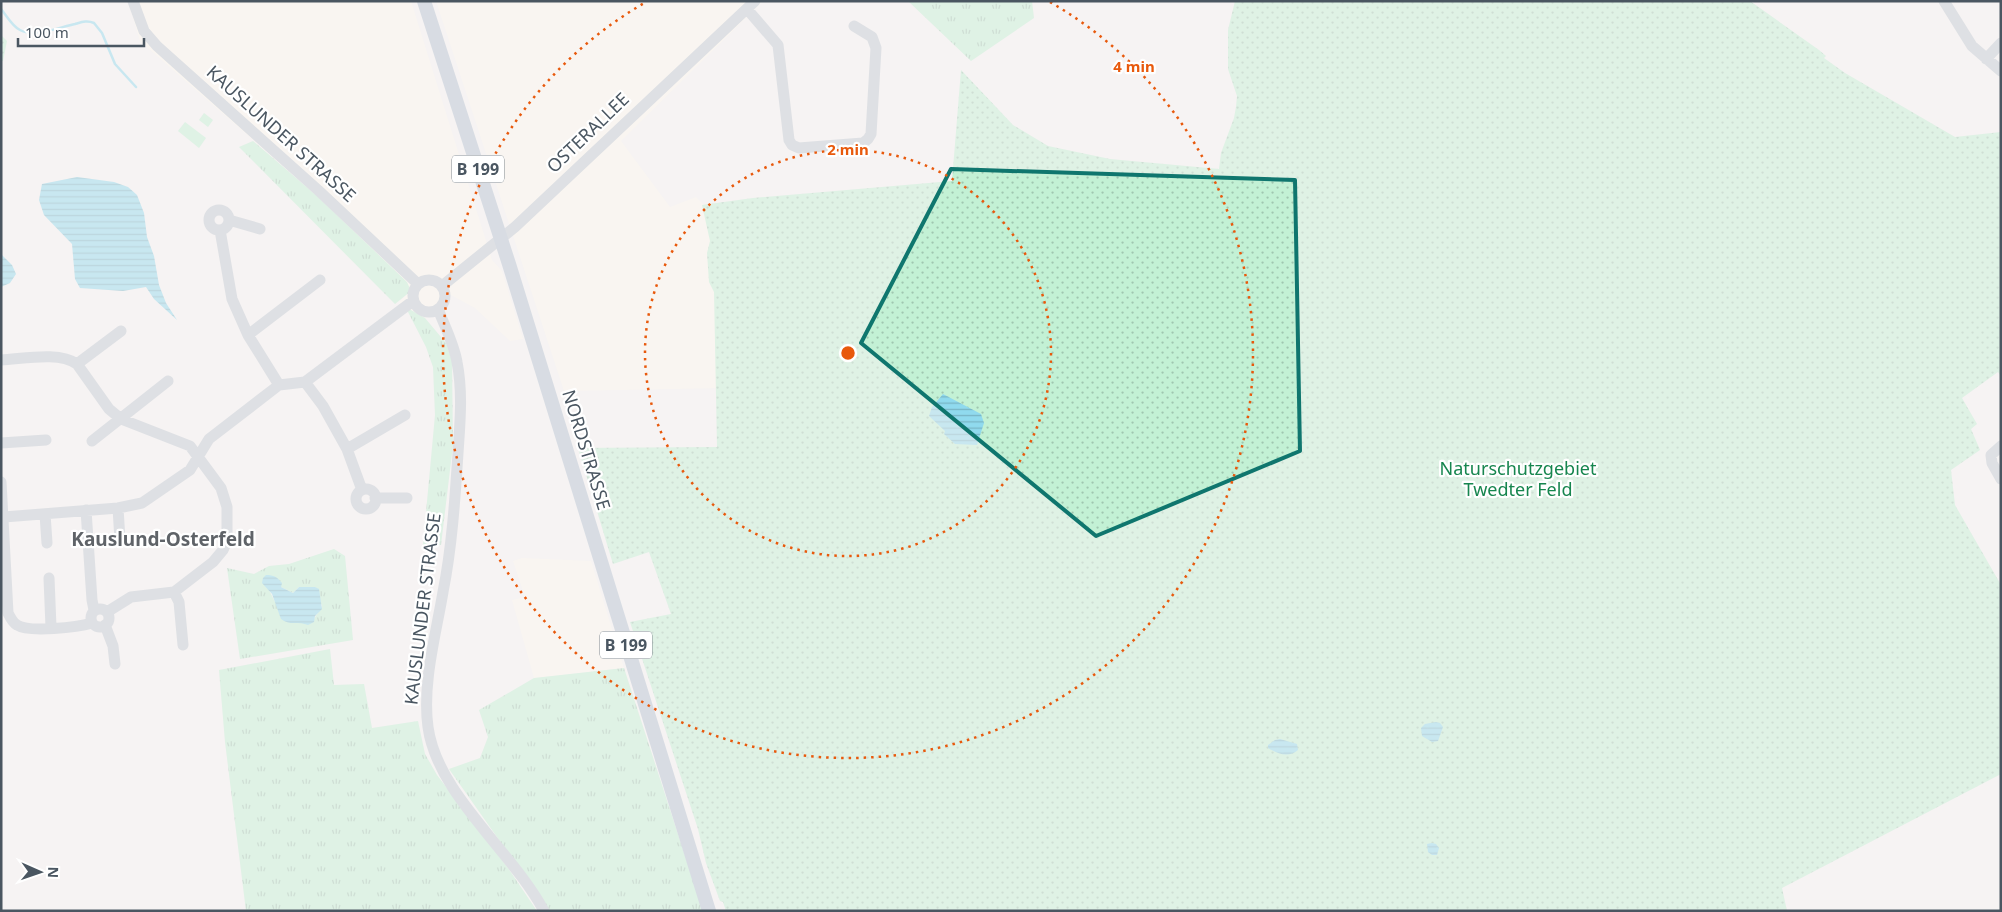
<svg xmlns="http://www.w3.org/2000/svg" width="2002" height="912" font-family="'Noto Sans',sans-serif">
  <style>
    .commercial { fill: #fdf9ef }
    .grass { fill: url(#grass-tufts); fill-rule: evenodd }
    .park { fill: url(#park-dots) }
    .pitch { fill: #c3f1d5 }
    .water { fill: url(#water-rules) }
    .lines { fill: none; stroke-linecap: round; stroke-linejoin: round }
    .stream { stroke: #90daee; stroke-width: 2.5 }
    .minor { stroke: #c1cad2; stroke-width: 11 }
    .major { stroke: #b3c2d1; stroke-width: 14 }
    .marked { fill: none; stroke: #0f766e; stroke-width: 4; stroke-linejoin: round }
    .ring { fill: none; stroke: #e8590c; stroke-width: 2.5; stroke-dasharray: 2.5 5 }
    .labels { text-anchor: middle; stroke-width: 4.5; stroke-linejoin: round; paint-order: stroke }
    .shield { fill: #fff; stroke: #808990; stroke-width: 1 }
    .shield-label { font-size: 16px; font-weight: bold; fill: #4a5661 }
    .street-label { font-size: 18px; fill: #4a5661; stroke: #fff }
    .park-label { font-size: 18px; fill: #17864f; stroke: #fff }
    .neighbourhood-label { font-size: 19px; font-weight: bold; fill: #5f6368; stroke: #fff }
    .centre { fill: #e8590c; stroke: #fff; stroke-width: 2.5 }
    .ring-label { font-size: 15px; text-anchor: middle; font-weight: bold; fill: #e8590c; stroke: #fff; stroke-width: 4.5; stroke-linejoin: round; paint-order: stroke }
  </style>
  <defs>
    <pattern id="grass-tufts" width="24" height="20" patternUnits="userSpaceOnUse" patternTransform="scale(1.25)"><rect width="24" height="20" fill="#c3f1d5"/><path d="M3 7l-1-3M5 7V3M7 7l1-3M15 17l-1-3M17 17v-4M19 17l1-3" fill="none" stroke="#a0c6b0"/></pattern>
    <pattern id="park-dots" width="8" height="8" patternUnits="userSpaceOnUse" patternTransform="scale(1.25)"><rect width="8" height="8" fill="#c3f1d5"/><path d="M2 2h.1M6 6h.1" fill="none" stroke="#a0c6b0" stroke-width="1.8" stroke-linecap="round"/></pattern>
    <pattern id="water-rules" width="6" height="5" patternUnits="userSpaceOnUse" patternTransform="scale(1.25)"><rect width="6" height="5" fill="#90daee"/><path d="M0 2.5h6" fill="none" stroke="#78b4c4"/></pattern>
  </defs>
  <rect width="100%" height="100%" fill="#f5f3f3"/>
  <!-- commercial -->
  <path class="commercial" d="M 128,1 L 411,1 L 492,260 L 502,271 L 523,339 L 510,341 L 475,308 L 449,294 L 444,311 L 425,318 L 411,310 L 407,310 L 399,302 L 411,291 L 317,196 L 140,41 Z
    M 436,1 L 763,1 L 621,141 L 670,207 L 696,197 L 710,211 L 723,388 L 564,391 Z
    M 522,558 L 591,561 L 624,668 L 534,678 L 512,600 L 525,597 L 513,561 Z"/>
  <!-- grass -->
  <path class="grass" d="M 908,1 L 1032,1 L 1034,18 L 971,61 Z
    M 253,141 L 317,196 L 407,282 L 411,291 L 395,304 L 239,147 Z
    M 407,310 L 411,310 L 425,318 L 446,343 L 452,360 L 453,445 L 441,545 L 423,545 L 435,415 L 433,367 L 426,347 Z
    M 334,549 L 345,556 L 353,640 L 240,659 L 227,568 L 254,574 L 269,566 L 289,564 ZM 281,587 L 293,593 L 299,587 L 315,587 L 322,606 L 314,619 L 301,622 L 276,604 L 268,588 Z
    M 330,649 L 334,685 L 364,684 L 372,728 L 418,721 L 425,754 L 437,775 L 508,868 L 537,911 L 246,911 L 225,742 L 219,670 Z
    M 624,668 L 703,911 L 549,911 L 449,769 L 480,758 L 488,737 L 479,710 L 534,678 Z"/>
  <!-- park -->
  <path class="park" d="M 1235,1 L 1750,1 L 1819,50 L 1826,56 L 1824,58 L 1845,73 L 1955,137 L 2001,132 L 2001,376 L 1998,372 L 1962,398 L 1977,424 L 1971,429 L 1980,450 L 1951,470 L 1955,505 L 2001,585 L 2001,774 L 1782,888 L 1787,911 L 726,911 L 723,902 L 720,901 L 706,863 L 698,829 L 630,622 L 671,614 L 649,552 L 613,564 L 578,448 L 717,447 L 714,292 L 709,282 L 707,253 L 710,241 L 702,205 L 753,198 L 952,181 L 961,70 L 1013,125 L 1048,146 L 1110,159 L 1219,169 L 1221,153 L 1234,118 L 1236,107 L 1237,96 L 1228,69 L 1228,30 Z
    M 1,35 L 7,41 L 3,61 L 1,61 Z"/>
  <!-- pitch -->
  <path class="pitch" d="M 204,113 L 213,120 L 208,127 L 199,120 Z
    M 185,122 L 206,138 L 199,148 L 178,131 Z"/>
  <!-- water -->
  <path class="water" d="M 77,177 L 114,182 L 128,187 L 137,195 L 144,213 L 147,237 L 154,256 L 159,285 L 166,303 L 177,320 L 154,299 L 146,287 L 123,291 L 80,288 L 75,279 L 72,244 L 44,215 L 39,200 L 42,184 Z
    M 1,254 L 12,265 L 16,274 L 10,283 L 1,287 Z
    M 943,394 L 981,414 L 984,423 L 977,445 L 955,444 L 944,434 L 945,431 L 929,416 L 932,407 Z
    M 266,575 C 274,575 277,577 282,583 L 281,587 L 293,593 L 299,587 L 315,587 L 319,589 L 322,609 L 315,616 L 314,622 L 308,625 C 299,621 289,626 281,619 L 272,594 L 262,583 L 263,578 Z
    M 1436,722 L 1440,723 L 1443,727 L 1438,741 L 1432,742 L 1422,736 L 1421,728 L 1425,724 Z
    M 1280,739 L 1297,744 L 1298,750 C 1289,758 1278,754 1268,748 L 1268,745 L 1275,740 Z
    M 1432,843 L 1436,844 L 1439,848 L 1437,855 L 1432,855 L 1428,852 L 1427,844 Z"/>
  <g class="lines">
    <!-- stream -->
    <path class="stream" d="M 1,9 C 7,16 12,26 20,30 C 34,38 60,27 75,24 C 82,22 87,20 94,23 L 102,33 L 115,64 L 136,87"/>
    <!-- minor -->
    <path class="minor" d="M 133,1 L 144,31 L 157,46 L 318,190 L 418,284
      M 1944,1 L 1972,46 L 2001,71
      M 747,9 L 778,45 L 789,140 L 792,145 L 799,148 L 863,143 L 868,139 L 871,134 L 876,48 L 872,37 L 854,26
      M 1986,59 L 2001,43
      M209 220a10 10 0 1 1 20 0a10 10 0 1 1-20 0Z
      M 229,220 L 260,229
      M 220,230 L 232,299 L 248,335 L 279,385
      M413 296a16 16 0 1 1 32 0a16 16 0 1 1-32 0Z
      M 442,286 L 515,227 L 755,1
      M 438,309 C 445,327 454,344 457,362 C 463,392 460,423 458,453 C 455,499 452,547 443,592 C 436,634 422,684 428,727 C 437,794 512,851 544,911
      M 248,335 L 320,280
      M 1,360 C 23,359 59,351 77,364 L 109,409 L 121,419 L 190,446 L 221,488 L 227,507 L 227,541 L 223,550 L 213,562 L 174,592 L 131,597 L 107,612
      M 77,364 L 121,331
      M 305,382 L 323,406 L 347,449 L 362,490
      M 92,441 L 168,381
      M 1,443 L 46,440
      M 2001,446 L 1991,455 L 1992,463 L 2001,479
      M 347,449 L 405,415
      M 1,482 L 8,613 C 10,617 13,623 17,625 C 29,633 78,627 92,623
      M356 499a10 10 0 1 1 20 0a10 10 0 1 1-20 0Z
      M 375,498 L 407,498
      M 118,508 L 120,540
      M 86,510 L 92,600 L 94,610
      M 45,514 L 47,543
      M 4,517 L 118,508 L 142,503 L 190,470 L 209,439 L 279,385 L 305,382 L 413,301
      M 49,578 L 51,627
      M 174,592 L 179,602 L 183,645
      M91 618a9 9 0 1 1 18 0a9 9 0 1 1-18 0Z
      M 105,625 L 113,646 L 115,664"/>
    <!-- major -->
    <path class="major" d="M 424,1 L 509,264 L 709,911"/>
  </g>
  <!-- marked area -->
  <path d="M0 0H2002V912H0ZM 951,169 L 1295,180 L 1300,451 L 1096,536 L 861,343 Z" fill="#f5f3f3" fill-opacity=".55" fill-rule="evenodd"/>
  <path class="marked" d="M 951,169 L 1295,180 L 1300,451 L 1096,536 L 861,343 Z"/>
  <!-- distance rings -->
  <g class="ring">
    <circle cx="848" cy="353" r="203"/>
    <path d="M1050 2A405 405 0 1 1 646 2"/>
  </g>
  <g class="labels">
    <!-- shield labels -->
    <g class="shield">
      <rect x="452" y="155.5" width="52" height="27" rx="4"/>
      <rect x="600" y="631.5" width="52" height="27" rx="4"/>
    </g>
    <g class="shield-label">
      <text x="478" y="175">B 199</text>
      <text x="626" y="651">B 199</text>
    </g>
    <!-- street labels -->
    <g class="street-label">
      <text transform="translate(588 133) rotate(-44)" y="6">OSTERALLEE</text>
      <text transform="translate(281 134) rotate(42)" y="6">KAUSLUNDER STRASSE</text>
      <text transform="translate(586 450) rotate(73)" y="6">NORDSTRASSE</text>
      <text transform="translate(423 609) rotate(-83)" y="6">KAUSLUNDER STRASSE</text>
    </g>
    <!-- park labels -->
    <g class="park-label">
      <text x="1518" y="475">Naturschutzgebiet<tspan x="1518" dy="21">Twedter Feld</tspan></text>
    </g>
    <!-- neighbourhood labels -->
    <g class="neighbourhood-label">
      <text x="163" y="546">Kauslund-Osterfeld</text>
    </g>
  </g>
  <circle cx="848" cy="353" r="8" class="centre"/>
  <g class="ring-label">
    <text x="1134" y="72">4 min</text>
    <text x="848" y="155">2 min</text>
  </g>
  <!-- border -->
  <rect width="2002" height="912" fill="none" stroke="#4a5661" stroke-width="5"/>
  <!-- north arrow -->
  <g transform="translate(40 872) rotate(92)" stroke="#ffffff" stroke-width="4" paint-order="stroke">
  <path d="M0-4L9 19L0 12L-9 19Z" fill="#4a5661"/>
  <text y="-8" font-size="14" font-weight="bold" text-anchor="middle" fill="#4a5661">N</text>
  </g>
  <!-- scale -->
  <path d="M18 38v8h126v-8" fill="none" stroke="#4a5661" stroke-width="2.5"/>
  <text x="25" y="38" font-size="15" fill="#4a5661" stroke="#ffffff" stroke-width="4" paint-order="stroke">100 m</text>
</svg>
